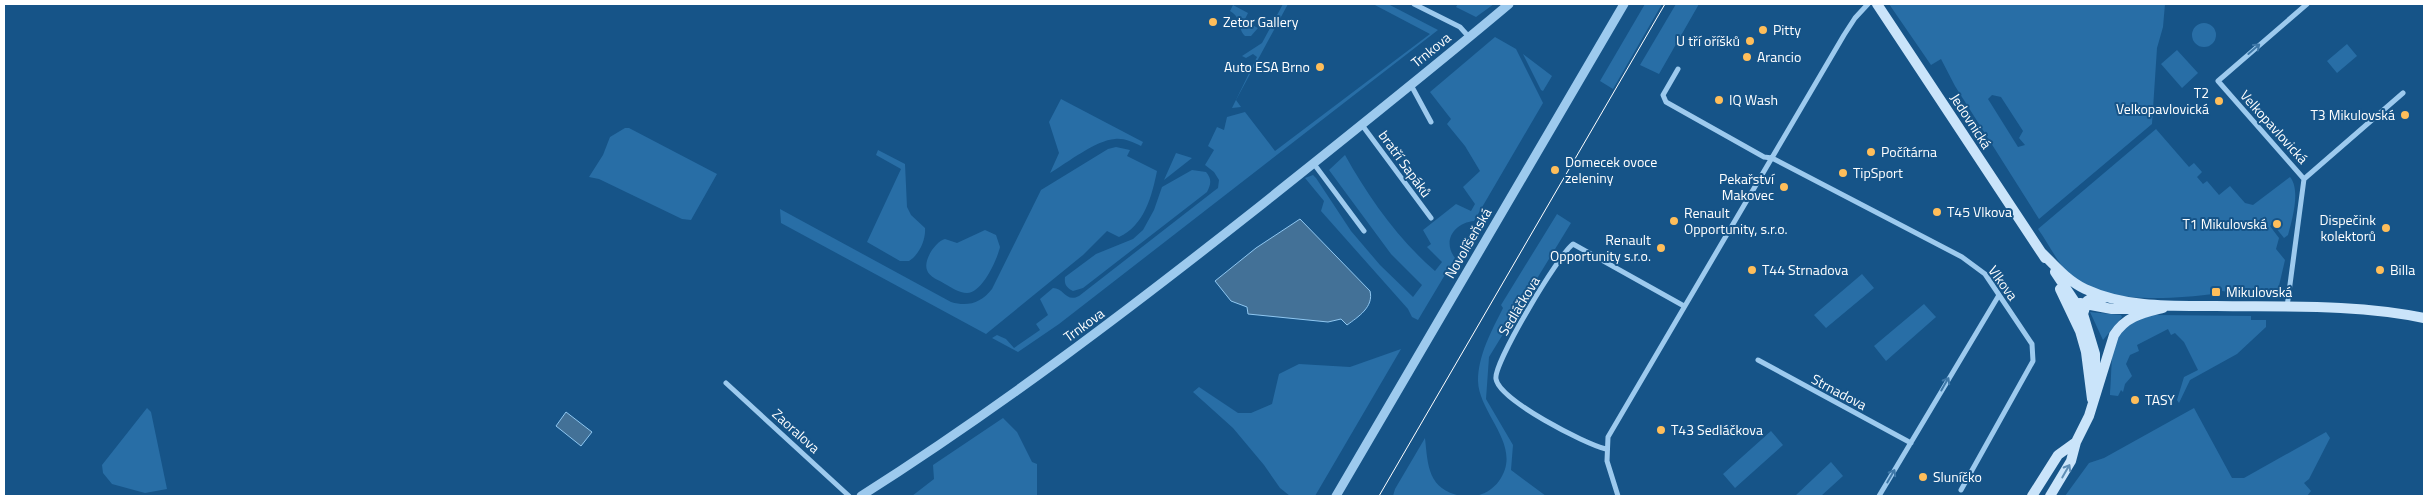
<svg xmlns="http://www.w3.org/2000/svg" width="2428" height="500" font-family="'Titillium Web',sans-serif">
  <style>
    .green { fill: #286ea6; fill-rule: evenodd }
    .water { fill: #437197; stroke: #8fc7f1 }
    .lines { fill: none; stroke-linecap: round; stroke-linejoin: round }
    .minor { stroke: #9dcaee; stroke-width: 5 }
    .tertiary { stroke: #9dcaee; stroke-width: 9 }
    .secondary { stroke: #cae4fa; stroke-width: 10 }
    .tram { stroke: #fff; stroke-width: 1 }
    .oneway { stroke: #3e77a7 }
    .oneway2 { stroke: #5e8eb6 }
    .poi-dot { fill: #ffbe5a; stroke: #165488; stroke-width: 2 }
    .labels { text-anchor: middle; stroke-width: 4; stroke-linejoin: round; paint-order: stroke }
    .poi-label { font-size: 14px; fill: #fff; stroke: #165488; text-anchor: start }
    .street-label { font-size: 14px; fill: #fff; stroke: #165488 }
  </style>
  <rect width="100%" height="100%" fill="#165488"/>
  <!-- green -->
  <path class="green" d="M 1283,4 L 1288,4 L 1236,100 L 1241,107 L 1232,108 L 1257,57 L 1253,54 L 1246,58 L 1242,56 L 1262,43 Z
    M 1373,4 L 1388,4 L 1438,30 L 1059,324 L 1018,352 L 992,338 L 997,335 L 1006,339 L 1014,348 L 1040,330 L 1036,324 L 1048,315 L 1040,299 L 1053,288 C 1064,288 1066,303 1079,296 L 1214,191 L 1218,188 L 1219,180 L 1214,172 L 1205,165 L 1214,150 L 1208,146 L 1217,127 L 1224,130 L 1227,117 L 1245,112 L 1275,151 L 1430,34 Z
    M 1458,4 L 1494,4 L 1476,17 L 1456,7 Z
    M 1645,4 L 1662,4 L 1613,89 L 1600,81 Z
    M 1676,4 L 1699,4 L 1659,74 L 1640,65 Z
    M 1889,4 L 2165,4 L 2163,27 L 2157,48 L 2152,124 L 2039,219 L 1955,86 L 1941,59 L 1931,65 ZM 1992,95 L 2001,97 L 2023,131 L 2019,138 L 2025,145 L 2018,147 L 1988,99 Z
    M 1233,5 L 1248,13 L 1244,21 L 1258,28 L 1251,36 L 1245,36 C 1237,28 1243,19 1230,11 Z
    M2192 35a12 12 0 1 1 24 0a12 12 0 1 1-24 0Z
    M 1495,37 L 1516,49 L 1543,103 L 1474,221 C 1454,223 1442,241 1455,258 L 1418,320 L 1412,317 L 1408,309 L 1321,211 L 1324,201 L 1305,178 L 1313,175 L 1316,178 L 1351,231 L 1380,265 L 1413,297 L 1422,285 L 1391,254 L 1329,170 L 1345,155 C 1369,198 1398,239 1435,271 L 1442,262 L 1427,247 L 1431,244 L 1423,230 L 1456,204 L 1471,211 L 1475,204 L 1463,187 L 1480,171 L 1465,146 L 1447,124 L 1451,119 L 1430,92 Z
    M 2347,44 L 2357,56 L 2337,73 L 2327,61 Z
    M 2177,50 L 2198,73 L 2182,88 L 2161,64 Z
    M 1523,54 L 1552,76 L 1543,91 L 1541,90 Z
    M 1061,99 L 1143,142 L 1141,146 C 1132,142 1124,138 1115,139 C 1096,140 1067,163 1050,173 L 1059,153 L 1049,122 Z
    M 625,128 L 629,128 L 717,174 L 691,220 L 682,219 L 599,179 L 589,177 L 603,155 L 610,137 Z
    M 2156,129 L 2189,167 L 2194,163 L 2202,172 L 2197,177 L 2203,184 L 2207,181 L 2219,195 L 2230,186 L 2245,203 L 2253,205 L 2290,177 C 2301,190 2292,220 2288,235 L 2284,238 L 2276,228 L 2281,224 L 2277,219 L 2270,226 L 2279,238 L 2276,249 L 2285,260 L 2278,290 L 2261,296 L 2214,290 L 2213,294 C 2172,299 2100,305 2069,274 C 2057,262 2048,243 2038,229 Z
    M 1116,147 L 1130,150 L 1127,156 L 1157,171 C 1152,196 1144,226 1119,237 L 1107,231 L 1083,255 L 986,334 L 781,223 L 780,209 L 951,302 C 968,307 981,303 992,289 L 1041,190 L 1108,149 Z
    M 878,150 L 905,164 L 907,207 L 911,215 L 925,228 C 926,240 919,255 909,261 L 900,261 L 867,242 L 901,169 L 876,155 Z
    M 1176,153 L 1192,158 L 1164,180 Z
    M 1192,170 L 1206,172 C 1212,179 1211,184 1207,192 L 1083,288 L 1073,291 C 1067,288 1064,285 1065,277 L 1096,254 L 1133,239 L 1143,230 L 1154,210 L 1162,187 Z
    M 1557,214 L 1571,223 L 1489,357 L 1486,399 L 1513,445 L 1511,470 L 1546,496 L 1474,496 C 1484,495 1493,489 1499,481 C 1524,446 1479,415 1478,381 C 1478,355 1492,330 1503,308 L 1501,305 Z
    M 985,230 L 996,235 L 1000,247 C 997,260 982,293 967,293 C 959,293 951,287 945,284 C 939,280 929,277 927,270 C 923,260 936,241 945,239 L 957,243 Z
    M 1862,274 L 1874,288 L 1826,328 L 1814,315 Z
    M 1924,304 L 1936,317 L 1886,361 L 1874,346 Z
    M 2090,312 L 2121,315 L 2122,317 L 2103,340 Z
    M 2155,315 L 2251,316 L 2251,320 L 2266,320 L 2266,327 L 2237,354 L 2190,380 L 2179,403 L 2177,400 L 2184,377 L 2198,370 L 2184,342 L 2175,333 L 2171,335 L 2168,329 L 2137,345 L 2139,351 L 2130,355 L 2126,364 L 2132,376 L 2125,384 L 2123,392 L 2121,390 L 2118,396 L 2110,395 C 2114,358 2104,322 2155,315 Z
    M 1401,349 L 1315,496 L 1290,496 L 1280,488 L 1264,465 L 1233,428 L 1193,392 L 1199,387 L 1238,413 L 1251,413 L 1272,404 L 1279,374 L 1299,364 L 1350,367 Z
    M 147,408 L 151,412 L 167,489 L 145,493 L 112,484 L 103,473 L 102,465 Z
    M 2194,408 L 2232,478 L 2244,478 L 2326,432 L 2330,438 L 2309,479 L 2304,483 L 2311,491 L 2307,496 L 2065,496 L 2089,463 L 2104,458 Z
    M 1003,418 L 1017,432 L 1032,462 L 1037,464 L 1037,496 L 912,496 L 934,479 L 933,465 Z
    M 1771,431 L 1783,445 L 1735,488 L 1723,474 Z
    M 1425,438 C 1428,467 1428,489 1461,496 L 1393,496 L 1395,489 Z
    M 1831,462 L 1843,476 L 1821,496 L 1795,496 Z"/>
  <!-- water -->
  <path class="water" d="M 1300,219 L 1370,291 C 1374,307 1358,317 1347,325 L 1341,319 L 1328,322 L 1248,314 L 1247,307 L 1231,301 L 1215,281 L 1256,248 Z
    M 566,412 L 592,432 L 581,446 L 556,426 Z"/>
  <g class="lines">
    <!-- minor -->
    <path class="minor" d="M 1414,4 L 1460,27 L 1469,37
      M 1678,69 L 1663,95 L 1666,102 L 1764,157 L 1772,158 L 1962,257 L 1985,274 L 2032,344 L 2033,361 L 1961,490
      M 1411,85 L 1431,122
      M 1362,125 L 1431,218
      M 1314,164 L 1364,231
      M 2304,179 L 2403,93
      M 2287,307 L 2304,179 L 2218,81 L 2307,4
      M 1758,360 L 1911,443
      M 726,383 L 849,496
      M 1606,449 C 1585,444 1499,400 1496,379 C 1493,364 1559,254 1573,244 L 1684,306
      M 1618,496 L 1607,461 L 1608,437 L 1844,35 L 1855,18 L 1868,4
      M 1879,496 L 1999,295"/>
    <!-- tertiary -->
    <path class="tertiary" d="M 861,496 C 998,409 1127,311 1255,210 C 1340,142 1426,74 1509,4
      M 1336,496 L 1624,4"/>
    <!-- secondary -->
    <path class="secondary" d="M 1877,4 L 2045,258
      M 2042,253 C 2055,266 2068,281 2085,289 C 2126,308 2172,306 2216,306 C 2285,307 2357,304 2424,318
      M 2055,272 L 2083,314
      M 2060,289 L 2080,331 L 2086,352 L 2092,399
      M 2080,303 L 2112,309 L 2143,309
      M 2095,379 L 2095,354 L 2083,314 L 2087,301 L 2092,298 L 2104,298
      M 2032,496 L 2058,455 L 2076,442
      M 2050,496 L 2071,461 L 2076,442 L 2089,416 L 2114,335 C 2126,316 2143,313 2163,308"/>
    <!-- tram -->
    <path class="tram" d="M 1379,496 L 1665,4"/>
  </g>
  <!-- one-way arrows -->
  <defs><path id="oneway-shaft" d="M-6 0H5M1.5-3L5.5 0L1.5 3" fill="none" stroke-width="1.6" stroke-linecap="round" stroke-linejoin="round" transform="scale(1.25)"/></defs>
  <g class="oneway">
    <use href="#oneway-shaft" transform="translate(2254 49) rotate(-41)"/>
    <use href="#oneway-shaft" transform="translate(1945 384) rotate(-60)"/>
    <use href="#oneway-shaft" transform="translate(1891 476) rotate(-60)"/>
  </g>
  <use class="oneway2" href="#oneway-shaft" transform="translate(2066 471) rotate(-60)"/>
  <!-- markers -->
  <g class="poi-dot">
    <circle cx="1213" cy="22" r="5"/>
    <circle cx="1763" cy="30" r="5"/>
    <circle cx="1750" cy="41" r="5"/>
    <circle cx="1747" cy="57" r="5"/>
    <circle cx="1320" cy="67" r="5"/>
    <circle cx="1719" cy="100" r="5"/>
    <circle cx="2219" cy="101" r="5"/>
    <circle cx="2405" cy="115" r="5"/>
    <circle cx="1871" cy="152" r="5"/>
    <circle cx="1555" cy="170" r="5"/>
    <circle cx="1843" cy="173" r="5"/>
    <circle cx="1784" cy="187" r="5"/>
    <circle cx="1937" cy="212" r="5"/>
    <circle cx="1674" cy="221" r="5"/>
    <circle cx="2277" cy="224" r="5"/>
    <circle cx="2386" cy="228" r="5"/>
    <circle cx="1661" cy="248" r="5"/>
    <circle cx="1752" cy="270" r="5"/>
    <circle cx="2380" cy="270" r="5"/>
    <rect x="2211" y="287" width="10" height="10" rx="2.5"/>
    <circle cx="2135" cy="400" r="5"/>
    <circle cx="1661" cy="430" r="5"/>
    <circle cx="1923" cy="477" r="5"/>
  </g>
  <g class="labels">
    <!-- poi labels -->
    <g class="poi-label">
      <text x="1223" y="27">Zetor Gallery</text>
      <text x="1773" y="35">Pitty</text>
      <text x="1740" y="46" text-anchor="end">U tří oříšků</text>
      <text x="1757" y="62">Arancio</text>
      <text x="1310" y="72" text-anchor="end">Auto ESA Brno</text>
      <text x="2209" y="98" text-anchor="end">T2<tspan x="2209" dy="16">Velkopavlovická</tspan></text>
      <text x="1729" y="105">IQ Wash</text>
      <text x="2395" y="120" text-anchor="end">T3 Mikulovská</text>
      <text x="1881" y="157">Počítárna</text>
      <text x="1565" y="167">Domecek ovoce<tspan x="1565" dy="16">zeleniny</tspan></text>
      <text x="1853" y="178">TipSport</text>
      <text x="1774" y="184" text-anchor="end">Pekařství<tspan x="1774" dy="16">Makovec</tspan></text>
      <text x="1947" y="217">T45 Vlkova</text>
      <text x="1684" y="218">Renault<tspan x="1684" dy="16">Opportunity, s.r.o.</tspan></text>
      <text x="2376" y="225" text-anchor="end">Dispečink<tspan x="2376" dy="16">kolektorů</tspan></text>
      <text x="2267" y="229" text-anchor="end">T1 Mikulovská</text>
      <text x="1651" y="245" text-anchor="end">Renault<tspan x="1651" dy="16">Opportunity s.r.o.</tspan></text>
      <text x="1762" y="275">T44 Strnadova</text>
      <text x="2390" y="275">Billa</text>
      <text x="2226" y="297">Mikulovská</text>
      <text x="2145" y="405">TASY</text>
      <text x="1671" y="435">T43 Sedláčkova</text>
      <text x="1933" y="482">Sluníčko</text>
    </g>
    <!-- street labels -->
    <g class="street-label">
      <text transform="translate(1431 50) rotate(-39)" y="5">Trnkova</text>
      <text transform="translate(1971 121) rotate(57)" y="5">Jedovnická</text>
      <text transform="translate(2274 127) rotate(48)" y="5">Velkopavlovická</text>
      <text transform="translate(1405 164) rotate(54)" y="5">bratří Sapáků</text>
      <text transform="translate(1468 243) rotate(-60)" y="5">Novolíšeňská</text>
      <text transform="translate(2003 283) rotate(54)" y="5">Vlkova</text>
      <text transform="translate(1519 306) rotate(-59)" y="5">Sedláčkova</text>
      <text transform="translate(1084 325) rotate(-36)" y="5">Trnkova</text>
      <text transform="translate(1839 392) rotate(28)" y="5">Strnadova</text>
      <text transform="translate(796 431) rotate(42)" y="5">Zaoralova</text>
    </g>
  </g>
  <!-- border -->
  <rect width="2428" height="500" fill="none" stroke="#ffffff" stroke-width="10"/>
</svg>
